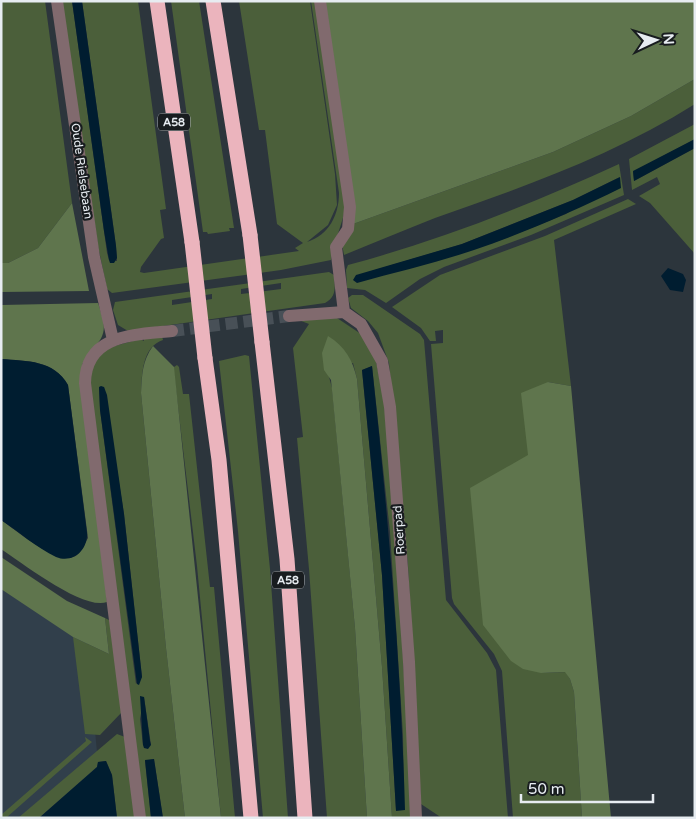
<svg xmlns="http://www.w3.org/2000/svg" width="696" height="819" font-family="'Varela Round',sans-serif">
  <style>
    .built { fill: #313f4b }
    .green { fill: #4b5f3a; fill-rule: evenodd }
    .forest { fill: #5f754d }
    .water { fill: #001d30 }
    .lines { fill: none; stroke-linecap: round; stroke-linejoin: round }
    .street-tunnel { stroke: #485057; stroke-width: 12; stroke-dasharray: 12 6; stroke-linecap: butt }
    .street { stroke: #816a6e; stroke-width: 12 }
    .highway { stroke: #ebb4bd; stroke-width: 15 }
    .highway-bridge { stroke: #ebb4bd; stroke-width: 15 }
    .labels { text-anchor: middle; stroke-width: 4.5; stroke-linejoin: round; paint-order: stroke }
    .shield { fill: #181c1f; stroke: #a9aeb2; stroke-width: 1 }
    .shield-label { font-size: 11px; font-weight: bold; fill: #e7ecf1 }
    .street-label { font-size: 12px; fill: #e7ecf1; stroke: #181c1f }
  </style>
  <rect width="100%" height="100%" fill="#2c353c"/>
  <!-- built -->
  <path class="built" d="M 1,565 L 85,621 L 103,818 L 1,818 Z"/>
  <!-- green -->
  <path class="green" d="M 1,1 L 45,1 L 72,203 L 38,248 L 8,263 L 1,263 Z
    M 62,1 L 72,1 L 107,253 L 109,260 L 117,261 L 116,246 L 82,1 L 138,1 L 166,209 L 160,210 L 164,238 L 161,239 L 141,267 L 140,272 L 144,273 L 299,251 L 295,248 L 303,243 L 277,224 L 265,130 L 259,130 L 239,1 L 310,1 L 335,174 L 337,205 L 328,225 L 307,242 C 329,235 339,215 339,193 L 311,1 L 316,1 L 346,204 C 343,224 334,240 331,260 L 281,270 L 112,293 L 107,289 L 98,246 Z
    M 171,1 L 199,1 L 234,228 L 229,228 L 230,231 L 208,234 L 207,232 L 203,232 Z
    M 695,79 L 695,104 C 614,155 524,187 435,218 C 404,230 374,243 344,255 L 342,244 L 353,224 L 553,152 L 631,116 Z
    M 695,124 L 695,139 L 633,172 L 634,181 L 695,148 L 695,254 L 650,203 L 639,196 L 660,184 L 657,177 L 632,190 L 629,159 Z
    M 619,164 L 624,195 L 531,235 L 444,267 L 420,279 L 386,303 L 365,290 L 347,288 L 346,270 L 348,265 C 442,240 531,204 619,164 ZM 620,177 L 566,214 L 498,241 L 431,262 L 372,271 L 462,244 L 573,200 Z
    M 628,199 L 636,204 L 554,240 L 571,386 L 548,382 L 528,455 L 541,673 L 566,672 L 570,679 L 574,692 L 582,818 L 513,818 L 502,671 L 494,654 L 454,604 L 452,598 L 431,344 L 443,343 L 443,330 L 435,331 L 436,341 L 430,341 L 421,328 L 392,307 L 440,275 L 545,236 Z
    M 329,272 L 334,275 C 335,286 337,297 325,303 L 128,331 L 118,325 L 113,310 L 115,302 ZM 281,283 L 281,289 L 241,294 L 241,289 ZM 212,294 L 212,299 L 172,305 L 172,300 Z
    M 352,295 L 363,295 L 420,334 L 424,340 L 446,600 L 487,653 L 496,670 L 508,818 L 442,818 L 421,804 L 408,566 L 389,363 L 378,333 L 368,321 L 351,308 L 348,298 Z
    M 337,318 L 361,334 L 376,361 L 384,401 L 398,567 L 412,818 L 392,818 L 382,667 L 357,379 L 353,363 L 328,373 L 332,388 L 355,628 L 367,818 L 327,818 L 309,569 L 297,438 L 303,437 L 293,348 L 309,324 L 296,319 ZM 372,366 L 390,532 L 403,735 L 404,810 L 396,810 L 382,575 L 362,370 Z
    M 162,336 L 163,340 C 142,347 142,374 141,393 L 166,648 L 185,818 L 163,818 L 154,759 L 145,761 L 151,818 L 145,818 L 89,380 L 91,369 L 104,349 L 140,339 L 144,341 L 144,339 ZM 104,387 L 124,514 L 142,677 L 136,684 L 100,410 L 99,388 ZM 144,697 L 151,745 L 143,745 L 140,719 Z
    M 245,355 L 249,356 L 270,569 L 288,818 L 263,818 L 238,531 L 219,361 Z
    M 177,365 L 179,367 L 183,394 L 189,394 L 210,587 L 214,587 L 235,818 L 221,818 L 197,566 L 174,373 L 174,367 Z
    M 105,618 L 111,621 L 122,712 L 100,735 L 85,734 L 73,637 L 109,654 Z
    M 117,734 L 125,737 L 135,818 L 117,818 L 112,775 L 106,761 L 98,762 L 97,767 L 39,818 L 18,818 Z
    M 85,737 L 92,742 L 6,818 L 1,818 L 1,815 L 86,741 Z"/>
  <!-- forest -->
  <path class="forest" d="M 324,1 L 695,1 L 695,79 L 631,116 L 553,152 L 353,224 Z
    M 72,203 L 89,291 L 1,292 L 1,263 L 8,263 L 38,248 Z
    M 98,303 C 100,308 101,313 103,319 C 108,343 90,345 82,365 L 107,602 C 84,611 22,563 1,549 L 1,520 C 16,530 60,568 77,555 C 82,551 85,543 88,538 L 68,385 C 54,360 27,361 1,359 L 1,305 Z
    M 328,336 C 345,346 353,361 357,379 L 382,667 L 392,818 L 367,818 L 355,628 L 331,380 L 324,370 L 322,353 Z
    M 153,346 L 174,367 L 221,818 L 185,818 L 166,648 L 141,393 C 142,375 142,361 153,346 Z
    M 548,382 L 571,386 L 611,818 L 582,818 L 574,692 L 570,679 L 565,672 L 541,673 L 523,669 L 511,661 L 483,625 L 470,488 L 528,455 L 521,393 Z
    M 1,557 L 67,601 L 105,618 L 109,654 L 73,637 L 1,589 Z"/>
  <!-- water -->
  <path class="water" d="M 72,1 L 82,1 L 116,246 L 117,258 L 114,263 L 110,263 L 109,260 L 104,231 Z
    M 695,139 L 695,148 L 634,181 L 633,171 Z
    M 620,177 L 621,188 C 574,211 524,233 474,250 C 436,263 396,272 357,283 L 353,280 L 356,275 L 462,244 L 573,200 Z
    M 668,268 L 683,274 L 686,280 L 683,292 L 670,290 L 661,276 Z
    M 1,359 C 27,361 54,360 68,385 L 87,533 C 88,550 73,564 56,557 C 37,548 19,532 1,520 Z
    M 372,366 C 388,514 401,662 405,810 L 396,811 L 382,575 L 362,370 Z
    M 101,386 L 104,387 L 107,395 L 124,514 L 142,677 L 139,685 L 137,684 L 100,410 L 99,387 Z
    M 140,696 L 144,697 L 150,741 L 151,745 L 148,749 L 144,748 L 143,745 Z
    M 154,759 L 163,818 L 151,818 L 145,760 Z
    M 106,761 L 112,775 L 117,818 L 39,818 L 97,767 L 98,762 Z"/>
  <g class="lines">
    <!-- street-tunnel -->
    <path class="street-tunnel" d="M 172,331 L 289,316"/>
    <!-- street -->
    <path class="street" d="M 57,1 L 94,257 L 113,340
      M 320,1 L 350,207 L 348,229 L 336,247 L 344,312
      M 289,316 L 344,312 L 361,324 L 382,361 L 390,407 L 409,662 L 416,818
      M 140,818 L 85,383 C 86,334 134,335 172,331"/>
    <!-- highway -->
    <path class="highway" d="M 157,1 L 192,242
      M 213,1 L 250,235
      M 262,342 L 287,559 L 305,818
      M 205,358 L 219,460 L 251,818"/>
    <!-- highway-bridge -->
    <path class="highway-bridge" d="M 250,235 L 262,342
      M 192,242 L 205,358"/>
  </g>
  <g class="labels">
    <!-- shield labels -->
    <g class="shield">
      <rect x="158" y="113.5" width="32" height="17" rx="4"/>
      <rect x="272" y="571.5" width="32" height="17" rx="4"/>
    </g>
    <g class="shield-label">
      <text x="174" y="126">A58</text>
      <text x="288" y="584">A58</text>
    </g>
    <!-- street labels -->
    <g class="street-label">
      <text transform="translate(82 171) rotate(82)" y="4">Oude Rielsebaan</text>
      <text transform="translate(399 530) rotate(-94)" y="4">Roerpad</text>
    </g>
  </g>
  <!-- border -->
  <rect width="696" height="819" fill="none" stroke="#e7ecf1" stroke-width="5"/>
  <!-- north arrow -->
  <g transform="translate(656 40) rotate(86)" stroke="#181c1f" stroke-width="4" paint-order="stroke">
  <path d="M0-4L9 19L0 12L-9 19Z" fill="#e7ecf1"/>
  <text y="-8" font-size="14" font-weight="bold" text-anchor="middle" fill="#e7ecf1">N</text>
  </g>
  <!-- scale -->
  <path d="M521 794v8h132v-8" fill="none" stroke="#e7ecf1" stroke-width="2.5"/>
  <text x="528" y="794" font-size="15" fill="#e7ecf1" stroke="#181c1f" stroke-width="4" paint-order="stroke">50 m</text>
</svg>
